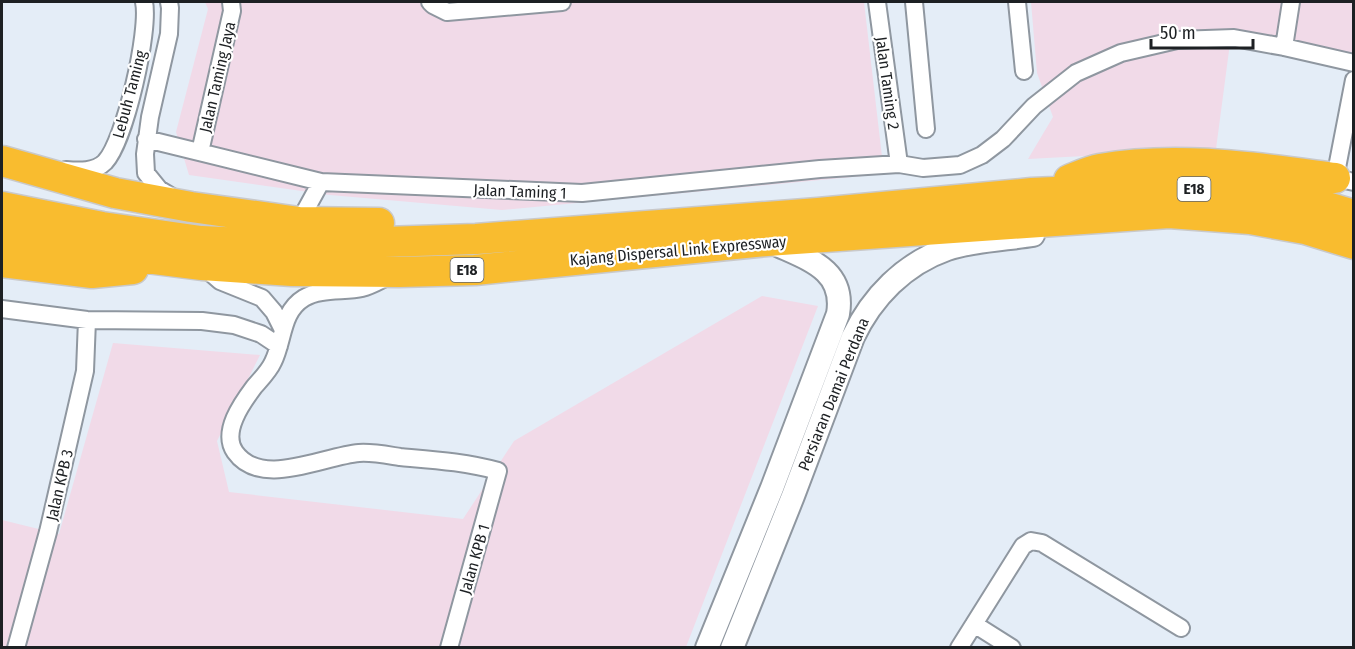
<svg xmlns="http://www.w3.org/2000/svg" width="1355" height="649" font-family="'Fira Sans Condensed',sans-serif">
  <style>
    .industrial { fill: #f1dae8 }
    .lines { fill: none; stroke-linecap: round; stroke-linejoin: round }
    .minor-casing { stroke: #8f97a0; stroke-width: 20 }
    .secondary-casing { stroke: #8f97a0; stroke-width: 26 }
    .motorway-casing { stroke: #c9c9ca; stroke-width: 33 }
    .minor { stroke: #fff; stroke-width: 16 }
    .secondary { stroke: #fff; stroke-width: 22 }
    .motorway { stroke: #f9bc2f; stroke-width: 30 }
    .labels { text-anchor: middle; stroke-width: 4.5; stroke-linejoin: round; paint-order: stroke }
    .shield { fill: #fff; stroke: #616365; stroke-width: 1.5 }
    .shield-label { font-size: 15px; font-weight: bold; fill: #1d2023 }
    .street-label { font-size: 16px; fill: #1d2023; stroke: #fff }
  </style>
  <rect width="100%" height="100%" fill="#e4edf7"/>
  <!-- industrial -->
  <path class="industrial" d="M 205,2 L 864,2 L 884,174 L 502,210 L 330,195 L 189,175 L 176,132 L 208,9 Z
    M 1031,2 L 1353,2 L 1353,54 L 1232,28 L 1216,149 L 1028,159 L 1053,117 L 1037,73 Z
    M 762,296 L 818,306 L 686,647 L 2,647 L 2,520 L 59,534 L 113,343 L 260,355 L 217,441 L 229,492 L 463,519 L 514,441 Z"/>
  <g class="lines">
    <defs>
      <path id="minor" d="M 169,2 L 170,8 L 169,34 L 150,117 L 145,154 L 146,173 L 159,189 L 174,198
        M 430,2 L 433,5 L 447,12 L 562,2
        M 877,2 L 899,164
        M 914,2 L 926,129
        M 1017,2 L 1024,71
        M 1284,47 L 1291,2
        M 1354,80 L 1335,178 L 1354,182
        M 146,139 L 321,182 L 582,193 L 820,169 L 899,164 L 923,168 L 960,165 L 982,155 L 1003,139 L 1034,106 L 1076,73 L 1121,53 L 1177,40 L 1234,38 L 1284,47 L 1354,63
        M 200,152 L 232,11 L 231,2
        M 66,170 C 79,171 95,172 105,162 C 125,141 150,30 144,2
        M 299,222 L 321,182
        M 205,268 L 220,281 L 262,298 L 274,312 L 282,328
        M 387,277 C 379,281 371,286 362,288 C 345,292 320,288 304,298 C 281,312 284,340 273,362 C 269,371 261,379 254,387 C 242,403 221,432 235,452 C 261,489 323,456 359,453 C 372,452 387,455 400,457 C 434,460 466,462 498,471 L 449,648
        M 2,309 L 87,320 L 202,321 L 234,325 L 261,334 L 279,346
        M 974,624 L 1012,648
        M 16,648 L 48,532 L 85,371 L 87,320
        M 959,648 L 1023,546 L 1031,541 L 1042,543 L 1181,628"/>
      <path id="secondary" d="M 707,648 L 772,488 L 838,314 C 846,267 803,258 769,241
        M 732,648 L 793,496 L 853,337 C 872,297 904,264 947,249 C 970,241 1008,239 1033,235"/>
      <path id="motorway" d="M 2,161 L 115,193 L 191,207 L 299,222 L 379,223
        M 1069,180 C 1079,176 1089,171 1100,169 C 1178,155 1258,168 1335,178
        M 2,207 L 102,227 L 201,241 L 293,245 L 476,239 L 818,213 L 1032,193 L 1167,187 L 1250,192 L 1310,202 L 1354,215
        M 2,233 L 99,252 L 202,265 L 292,271 L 399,272 L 475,270 L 767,241 L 1169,213 L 1250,219 L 1305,229 L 1354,244
        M 2,262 L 92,273 L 133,269"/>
    </defs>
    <!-- minor casing -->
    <use href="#minor" class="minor-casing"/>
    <!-- secondary casing -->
    <use href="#secondary" class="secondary-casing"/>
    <!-- motorway casing -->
    <use href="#motorway" class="motorway-casing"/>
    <!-- minor -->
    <use href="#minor" class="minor"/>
    <!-- secondary -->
    <use href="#secondary" class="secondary"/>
    <!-- motorway -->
    <use href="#motorway" class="motorway"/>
  </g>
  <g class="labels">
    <!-- shield labels -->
    <g class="shield">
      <rect x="1177.5" y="177" width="33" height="24" rx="4.5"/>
      <rect x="450.5" y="258" width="33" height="24" rx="4.5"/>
    </g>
    <g class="shield-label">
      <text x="1194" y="194">E18</text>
      <text x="467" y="275">E18</text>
    </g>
    <!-- street labels -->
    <g class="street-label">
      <text transform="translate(217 77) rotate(-77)" y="6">Jalan Taming Jaya</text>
      <text transform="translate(888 83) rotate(82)" y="6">Jalan Taming 2</text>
      <text transform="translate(129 94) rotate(-75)" y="6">Lebuh Taming</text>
      <text transform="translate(520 191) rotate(2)" y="6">Jalan Taming 1</text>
      <text transform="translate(678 250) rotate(-5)" y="6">Kajang Dispersal Link Expressway</text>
      <text transform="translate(833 394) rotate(-68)" y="6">Persiaran Damai Perdana</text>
      <text transform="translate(59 485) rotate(-77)" y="6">Jalan KPB 3</text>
      <text transform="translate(474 559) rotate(-74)" y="6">Jalan KPB 1</text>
    </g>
  </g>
  <!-- border -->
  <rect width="1355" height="649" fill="none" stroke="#1d2023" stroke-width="6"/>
  <!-- scale -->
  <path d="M1151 39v9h102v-9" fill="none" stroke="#1d2023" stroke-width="3"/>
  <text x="1160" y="39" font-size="18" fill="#1d2023" stroke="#ffffff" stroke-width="4.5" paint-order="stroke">50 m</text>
</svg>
